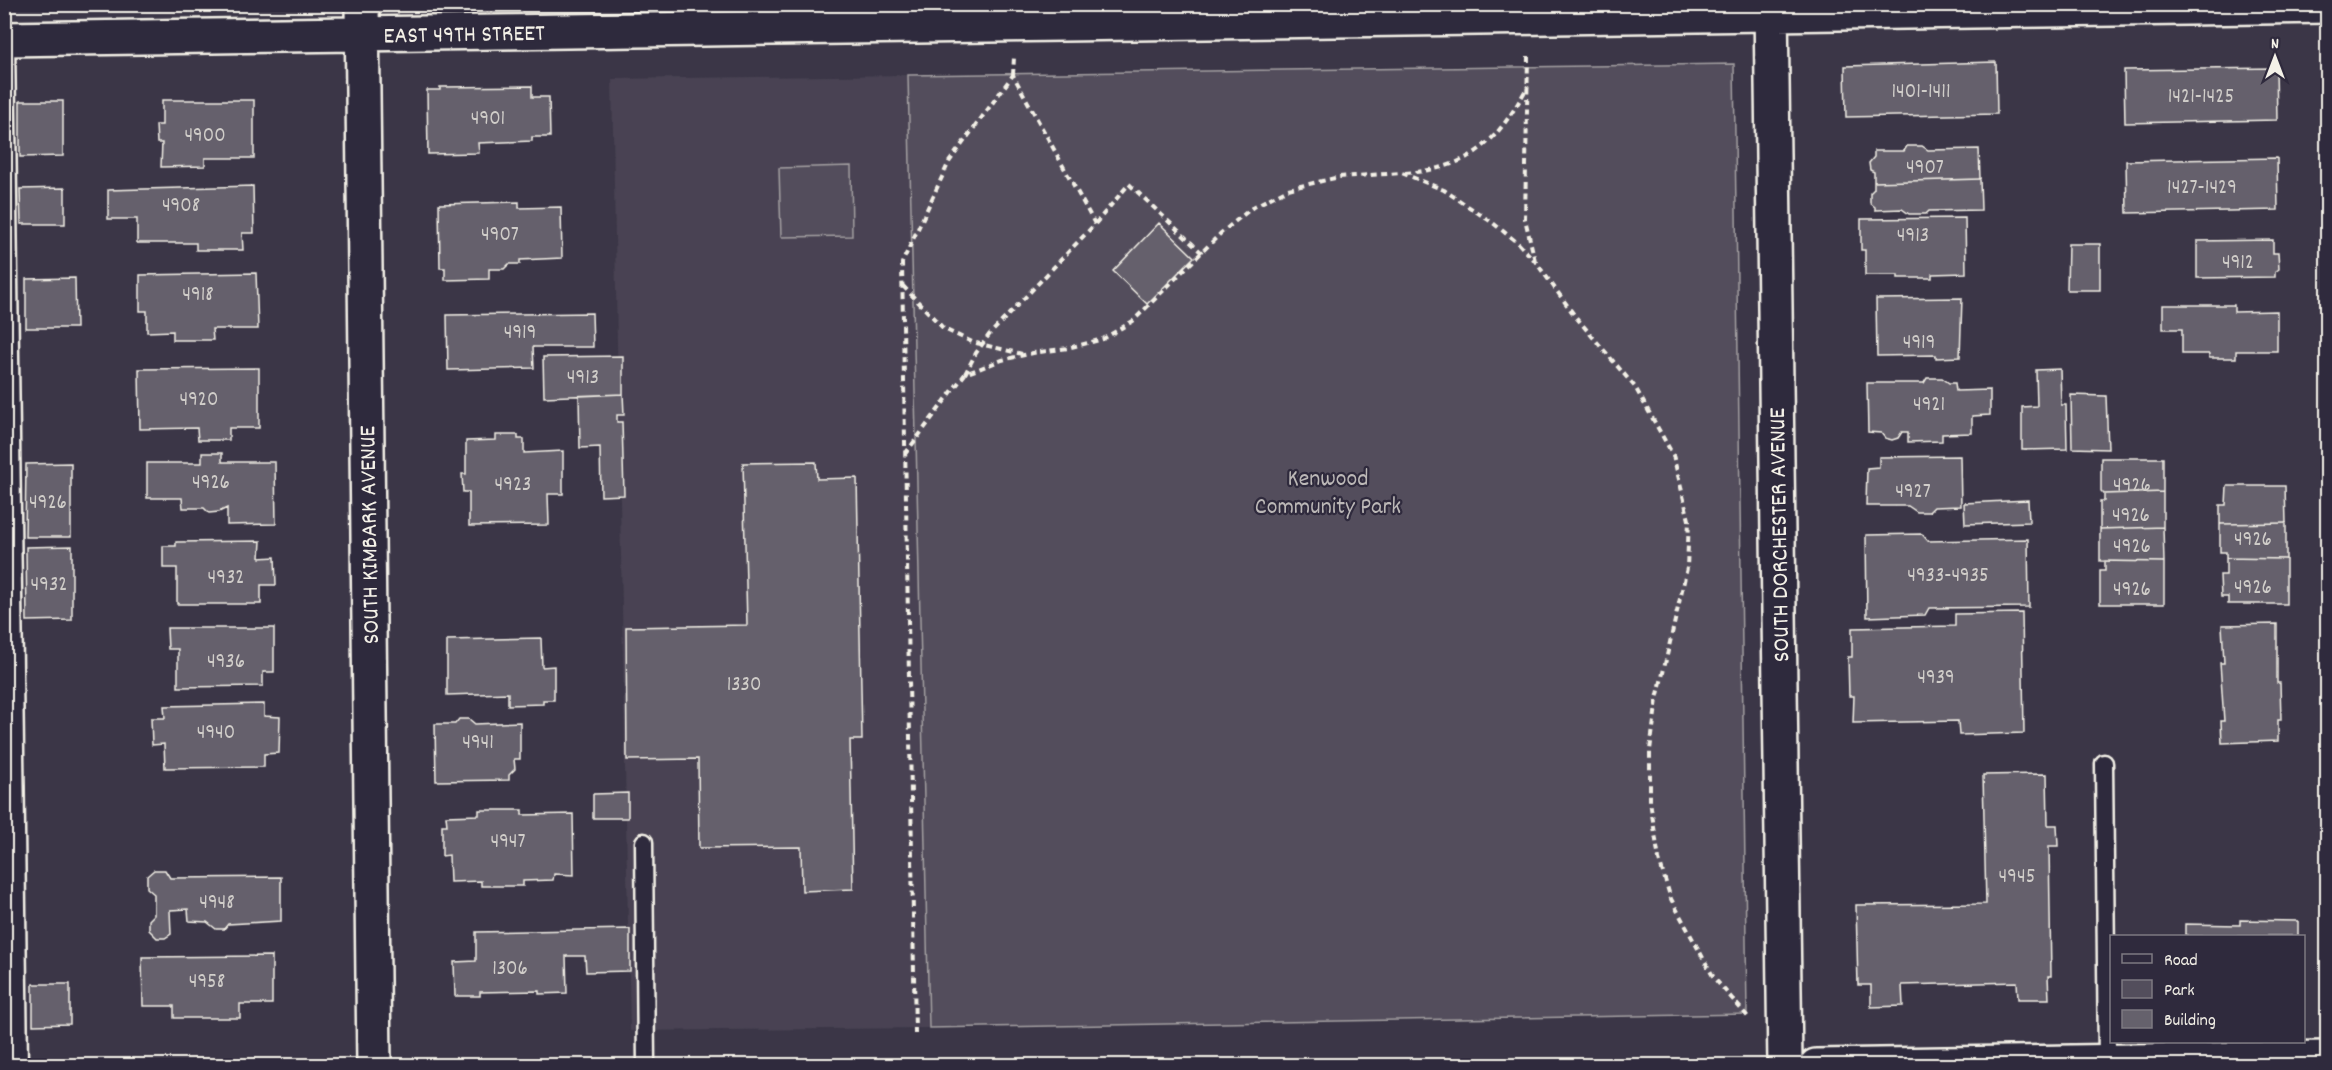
<svg xmlns="http://www.w3.org/2000/svg" width="2332" height="1070" font-family="Dekko,sans-serif">
  <style>
    .built { fill: #484352 }
    .green { fill: #534e5c; stroke: #a4a0a2; stroke-width: 1.5 }
    .building { fill: #65616c; stroke: #f4f1e8; stroke-width: 1.5 }
    .lines { fill: none; stroke-linecap: round; stroke-linejoin: round }
    .lane-casing { stroke: #f4f1e8; stroke-width: 21 }
    .street-casing { stroke: #f4f1e8; stroke-width: 38 }
    .path { stroke: #f4f1e8; stroke-width: 4; stroke-dasharray: 6 4.5; stroke-linecap: butt }
    .lane { stroke: #2f2a3d; stroke-width: 16 }
    .street { stroke: #2f2a3d; stroke-width: 33 }
    .labels { text-anchor: middle; stroke-width: 4.5; stroke-linejoin: round; paint-order: stroke }
    .number-label { font-size: 21px; fill: #d0cdc9 }
    .street-label { font-size: 24px; fill: #f4f1e8; stroke: #2f2a3d }
    .park-label { font-size: 24px; fill: #bcb8b7; stroke: #2f2a3d }
  </style>
  <rect width="100%" height="100%" fill="#3b3647"/>
  <filter id="ink" filterUnits="userSpaceOnUse"><feTurbulence type="fractalNoise" baseFrequency=".0167" numOctaves="2"/><feDisplacementMap in="SourceGraphic" scale="12" xChannelSelector="R" yChannelSelector="G"/><feConvolveMatrix kernelMatrix="1 2 1 2 8 2 1 2 1" color-interpolation-filters="sRGB"/></filter>
  <g filter="url(#ink)">
    <!-- built -->
    <path class="built" d="M 908,75 L 929,1028 L 630,1031 L 612,79 Z"/>
    <!-- green -->
    <path class="green" d="M 1734,64 L 1747,1014 L 929,1028 L 908,75 Z
      M 851,166 L 852,236 L 781,237 L 779,168 Z"/>
    <!-- building -->
    <path class="building" d="M 1996,62 L 1997,114 L 1846,117 L 1845,66 Z
      M 2276,68 L 2277,120 L 2125,123 L 2124,70 Z
      M 532,86 L 532,97 L 549,97 L 550,137 L 532,137 L 532,141 L 478,143 L 479,153 L 428,154 L 427,90 L 440,90 L 440,87 Z
      M 162,100 L 254,100 L 254,158 L 205,158 L 205,166 L 161,167 L 162,143 L 157,143 L 156,125 L 162,125 Z
      M 20,101 L 63,101 L 63,156 L 20,157 Z
      M 1907,146 L 1922,146 L 1928,150 L 1979,149 L 1980,179 L 1874,182 L 1874,172 L 1870,170 L 1869,163 L 1874,157 L 1874,151 L 1904,151 Z
      M 2277,158 L 2278,210 L 2127,213 L 2126,161 Z
      M 1980,179 L 1981,210 L 1929,211 L 1926,214 L 1909,214 L 1902,209 L 1875,210 L 1875,207 L 1870,203 L 1870,193 L 1874,189 L 1874,182 Z
      M 253,186 L 254,233 L 242,233 L 243,250 L 196,250 L 196,243 L 137,243 L 137,219 L 108,219 L 108,190 Z
      M 65,188 L 65,224 L 21,224 L 20,189 Z
      M 519,202 L 519,208 L 561,207 L 562,258 L 520,260 L 520,264 L 509,264 L 504,269 L 489,269 L 489,279 L 445,280 L 445,268 L 440,268 L 439,204 Z
      M 1965,218 L 1966,273 L 1932,274 L 1932,278 L 1898,278 L 1898,275 L 1865,275 L 1865,250 L 1861,250 L 1861,219 Z
      M 1159,223 L 1194,257 L 1147,304 L 1113,271 Z
      M 2273,240 L 2273,253 L 2278,253 L 2279,269 L 2275,272 L 2275,277 L 2197,278 L 2197,241 Z
      M 2068,244 L 2100,244 L 2100,290 L 2067,290 Z
      M 256,273 L 258,329 L 212,329 L 213,340 L 173,340 L 173,331 L 147,332 L 147,311 L 140,311 L 140,275 Z
      M 75,278 L 76,328 L 26,328 L 26,279 Z
      M 1962,298 L 1960,357 L 1936,358 L 1936,355 L 1877,356 L 1876,299 Z
      M 2163,305 L 2234,305 L 2234,312 L 2277,311 L 2277,351 L 2236,351 L 2236,358 L 2209,358 L 2209,354 L 2182,354 L 2182,329 L 2163,329 Z
      M 592,313 L 593,347 L 533,347 L 534,368 L 448,370 L 447,315 Z
      M 623,356 L 623,394 L 544,397 L 543,357 Z
      M 259,368 L 259,428 L 229,428 L 229,440 L 198,440 L 197,428 L 140,429 L 139,369 Z
      M 2060,369 L 2061,405 L 2066,405 L 2067,449 L 2022,450 L 2022,407 L 2037,406 L 2036,370 Z
      M 1927,378 L 1942,378 L 1949,383 L 1955,383 L 1956,391 L 1990,390 L 1990,415 L 1972,416 L 1972,433 L 1942,434 L 1942,441 L 1908,442 L 1908,432 L 1902,432 L 1898,438 L 1892,440 L 1885,438 L 1881,433 L 1868,432 L 1867,383 L 1924,383 Z
      M 623,394 L 624,415 L 617,415 L 617,422 L 622,422 L 624,495 L 601,496 L 600,447 L 580,448 L 579,396 Z
      M 2071,395 L 2106,396 L 2108,449 L 2072,448 Z
      M 496,435 L 518,435 L 518,439 L 524,439 L 524,453 L 563,451 L 563,494 L 548,494 L 549,525 L 469,526 L 469,492 L 463,492 L 462,474 L 466,474 L 466,441 L 496,440 Z
      M 202,453 L 222,453 L 222,462 L 275,462 L 276,524 L 227,525 L 227,508 L 219,512 L 209,513 L 204,508 L 183,508 L 182,498 L 147,498 L 147,463 L 202,463 Z
      M 1960,456 L 1961,506 L 1934,507 L 1929,512 L 1917,512 L 1908,506 L 1866,506 L 1867,468 L 1879,467 L 1879,457 Z
      M 2101,458 L 2163,458 L 2163,492 L 2104,494 L 2101,491 Z
      M 816,462 L 817,479 L 857,478 L 862,740 L 850,740 L 853,889 L 802,891 L 801,847 L 699,848 L 698,759 L 627,760 L 626,627 L 747,625 L 743,463 Z
      M 71,463 L 71,537 L 25,537 L 26,464 Z
      M 2227,486 L 2285,486 L 2286,523 L 2220,524 L 2220,505 L 2226,505 Z
      M 2163,492 L 2163,527 L 2100,529 L 2100,501 L 2104,501 L 2104,494 Z
      M 2028,500 L 2029,522 L 1965,524 L 1964,503 Z
      M 2286,523 L 2286,559 L 2226,558 L 2226,552 L 2220,552 L 2220,524 Z
      M 2163,527 L 2164,562 L 2100,561 L 2100,529 Z
      M 1922,534 L 1928,541 L 2028,539 L 2029,607 L 1929,608 L 1925,615 L 1867,617 L 1866,535 Z
      M 261,541 L 260,558 L 275,557 L 276,585 L 261,585 L 261,604 L 177,604 L 177,568 L 163,568 L 163,546 L 176,546 L 176,542 Z
      M 72,546 L 72,620 L 27,621 L 26,547 Z
      M 2226,558 L 2286,559 L 2286,604 L 2228,604 L 2228,597 L 2221,597 L 2220,575 L 2226,575 Z
      M 2105,561 L 2164,562 L 2164,604 L 2100,604 L 2100,571 L 2105,571 Z
      M 2022,613 L 2024,733 L 1959,735 L 1958,721 L 1853,723 L 1854,696 L 1849,696 L 1848,657 L 1852,657 L 1852,628 L 1955,626 L 1955,614 Z
      M 2277,624 L 2277,683 L 2280,683 L 2281,720 L 2278,720 L 2278,741 L 2222,743 L 2221,721 L 2224,721 L 2220,663 L 2224,663 L 2222,625 Z
      M 167,628 L 274,628 L 274,672 L 263,672 L 263,686 L 178,687 L 178,649 L 168,649 Z
      M 541,638 L 542,667 L 554,666 L 554,700 L 543,700 L 543,704 L 508,705 L 508,693 L 447,695 L 447,640 Z
      M 4,662 L 7,662 L 7,726 L 4,726 Z
      M 264,704 L 264,716 L 280,717 L 279,753 L 264,754 L 264,767 L 165,768 L 164,744 L 152,745 L 151,718 L 165,718 L 164,706 Z
      M 459,719 L 469,719 L 475,724 L 520,722 L 520,759 L 514,759 L 515,769 L 509,775 L 509,780 L 436,781 L 435,724 L 455,724 Z
      M 2047,774 L 2048,825 L 2057,825 L 2058,846 L 2049,846 L 2051,976 L 2048,976 L 2049,999 L 2018,999 L 2017,982 L 1902,985 L 1903,1006 L 1871,1007 L 1871,985 L 1858,985 L 1856,905 L 1986,904 L 1983,775 Z
      M 4,781 L 6,781 L 7,839 L 4,839 Z
      M 628,793 L 628,818 L 593,818 L 593,794 Z
      M 479,810 L 522,810 L 522,815 L 573,814 L 574,875 L 554,874 L 553,880 L 523,881 L 523,886 L 481,886 L 481,881 L 450,882 L 449,855 L 442,856 L 442,825 L 447,825 L 446,816 L 479,815 Z
      M 154,870 L 165,870 L 170,878 L 281,877 L 281,921 L 228,924 L 224,929 L 216,929 L 207,922 L 189,921 L 188,909 L 170,910 L 171,934 L 165,938 L 157,938 L 149,930 L 149,920 L 154,915 L 154,894 L 147,888 L 147,876 Z
      M 2240,920 L 2298,921 L 2298,936 L 2185,936 L 2185,924 L 2240,925 Z
      M 630,929 L 630,971 L 586,972 L 585,956 L 566,956 L 567,993 L 539,994 L 539,991 L 480,992 L 480,996 L 455,996 L 454,962 L 476,961 L 476,932 Z
      M 272,956 L 272,1004 L 240,1004 L 240,1018 L 174,1018 L 174,1006 L 143,1006 L 142,957 Z
      M 33,984 L 70,984 L 70,1024 L 33,1025 Z"/>
    <g class="lines">
      <defs>
        <path id="lane" d="M 6,39 L 19,1066
          M 2104,763 L 2107,1061
          M 644,842 L 646,1066"/>
        <path id="street" d="M 362,4 L 374,1066
          M 1771,4 L 1785,1066
          M 4,39 L 2328,6
          M 1816,1066 L 2328,1058"/>
      </defs>
      <!-- lane casing -->
      <use href="#lane" class="lane-casing"/>
      <!-- street casing -->
      <use href="#street" class="street-casing"/>
      <!-- path -->
      <path class="path" d="M 1528,56 L 1525,219 L 1535,261
        M 1013,75 L 1014,57
        M 1405,173 C 1472,168 1496,143 1528,86
        M 903,286 L 944,329 L 972,342 L 1022,354
        M 965,374 L 976,353 L 989,335 L 1095,224 L 1129,184 L 1202,253
        M 905,454 L 965,374 L 1002,360 L 1033,353 L 1068,348 L 1103,339 L 1133,321 L 1221,233 L 1253,207 L 1288,189 L 1339,177 L 1402,173 L 1444,190 L 1493,223 L 1519,244 L 1535,261 L 1575,316 L 1635,387 L 1673,455 L 1689,520 L 1687,568 L 1657,699 L 1650,750 L 1650,801 L 1659,860 L 1671,899 L 1714,978 L 1749,1018
        M 915,1034 L 902,263 L 949,162 L 1013,75 L 1095,224"/>
      <!-- lane -->
      <use href="#lane" class="lane"/>
      <!-- street -->
      <use href="#street" class="street"/>
    </g>
  </g>
  <g class="labels">
    <!-- number labels -->
    <g class="number-label">
      <text x="1921" y="97">1401-1411</text>
      <text x="2201" y="102">1421-1425</text>
      <text x="488" y="124">4901</text>
      <text x="205" y="141">4900</text>
      <text x="1925" y="173">4907</text>
      <text x="2202" y="193">1427-1429</text>
      <text x="181" y="211">4908</text>
      <text x="500" y="240">4907</text>
      <text x="1913" y="241">4913</text>
      <text x="2238" y="268">4912</text>
      <text x="198" y="300">4918</text>
      <text x="520" y="338">4919</text>
      <text x="1919" y="348">4919</text>
      <text x="583" y="383">4913</text>
      <text x="199" y="405">4920</text>
      <text x="1929" y="410">4921</text>
      <text x="211" y="488">4926</text>
      <text x="513" y="490">4923</text>
      <text x="2132" y="491">4926</text>
      <text x="1913" y="497">4927</text>
      <text x="48" y="508">4926</text>
      <text x="2131" y="521">4926</text>
      <text x="2253" y="545">4926</text>
      <text x="2132" y="552">4926</text>
      <text x="1948" y="581">4933-4935</text>
      <text x="226" y="583">4932</text>
      <text x="49" y="590">4932</text>
      <text x="2253" y="593">4926</text>
      <text x="2132" y="595">4926</text>
      <text x="226" y="667">4936</text>
      <text x="1936" y="683">4939</text>
      <text x="744" y="690">1330</text>
      <text x="216" y="738">4940</text>
      <text x="478" y="748">4941</text>
      <text x="508" y="847">4947</text>
      <text x="2017" y="882">4945</text>
      <text x="217" y="908">4948</text>
      <text x="510" y="974">1306</text>
      <text x="207" y="987">4958</text>
    </g>
    <!-- street labels -->
    <g class="street-label">
      <text transform="translate(464 33) rotate(-1)" y="8">EAST 49TH STREET</text>
      <text transform="translate(368 535) rotate(-91)" y="8">SOUTH KIMBARK AVENUE</text>
      <text transform="translate(1778 535) rotate(-91)" y="8">SOUTH DORCHESTER AVENUE</text>
    </g>
    <!-- park labels -->
    <g class="park-label">
      <text x="1328" y="485">Kenwood<tspan x="1328" dy="28">Community Park</tspan></text>
    </g>
  </g>
  <!-- margin -->
  <rect width="2332" height="1070" fill="none" stroke="#2f2a3d" stroke-width="24"/>
  <rect x="12" y="12" width="2308" height="1046" fill="none" stroke="#f4f1e8" stroke-width="2" filter="url(#ink)"/>
  <!-- legend -->
  <rect x="2110" y="935" width="195" height="108" fill="#2f2a3d" stroke="#7e7a81" stroke-width="1.5"/>
  <rect x="2122" y="954" width="30" height="9" fill="#2f2a3d" stroke="#7e7a81" stroke-width="1.5"/>
  <text x="2164" y="965" font-size="18" fill="#f4f1e8">Road</text>
  <rect x="2122" y="980" width="30" height="18" fill="#534e5c" stroke="#7e7a81" stroke-width="1.5"/>
  <text x="2164" y="995" font-size="18" fill="#f4f1e8">Park</text>
  <rect x="2122" y="1010" width="30" height="18" fill="#65616c" stroke="#7e7a81" stroke-width="1.5"/>
  <text x="2164" y="1025" font-size="18" fill="#f4f1e8">Building</text>
  <!-- north arrow -->
  <g transform="translate(2275 57)" stroke="#2f2a3d" stroke-width="4.5" paint-order="stroke">
  <path d="M0-4.5L10 22L0 15L-10 22Z" fill="#f4f1e8"/>
  <text y="-9" font-size="16" font-weight="bold" text-anchor="middle" fill="#f4f1e8">N</text>
  </g>
</svg>
